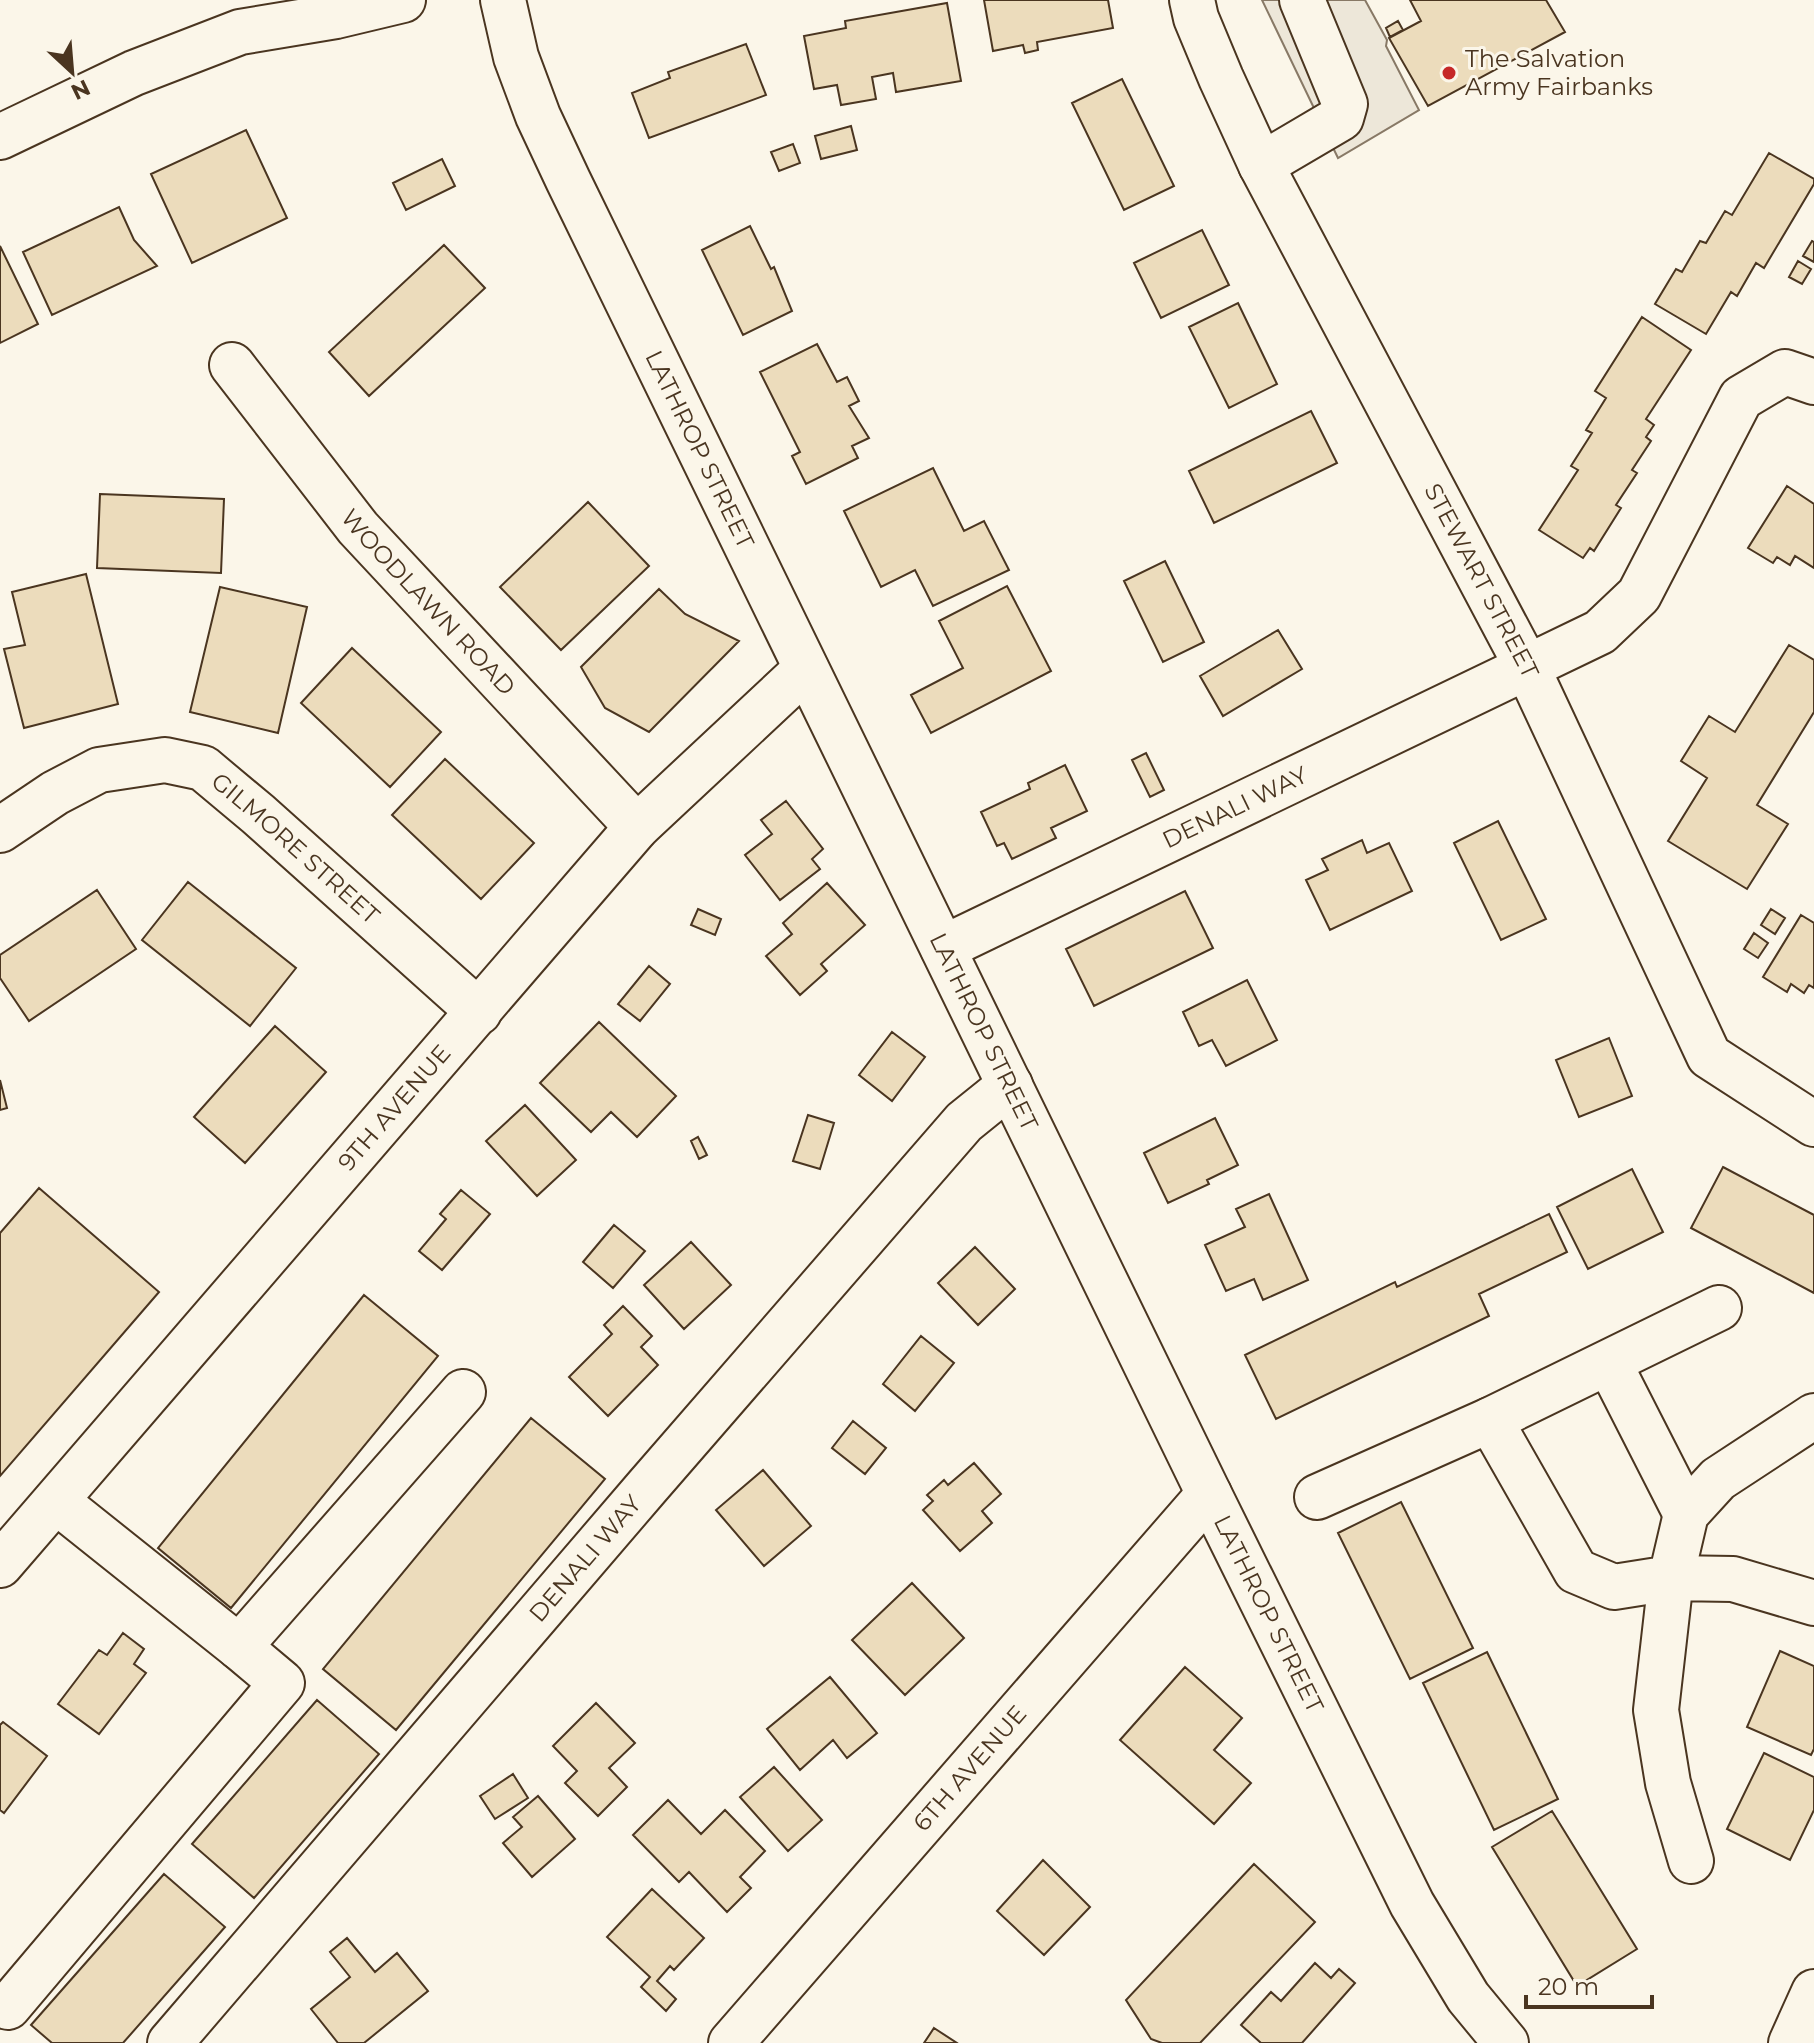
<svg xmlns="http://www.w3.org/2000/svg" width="1814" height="2043" font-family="Montserrat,sans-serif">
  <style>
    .parking { fill: #ede7d9; stroke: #887966; stroke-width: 2 }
    .building { fill: #ecdcbc; stroke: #4a3520; stroke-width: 2 }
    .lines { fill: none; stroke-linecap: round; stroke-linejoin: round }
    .minor-casing { stroke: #4a3520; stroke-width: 48 }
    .minor { stroke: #fbf6e9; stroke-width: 44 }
    .poi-dot { fill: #c62828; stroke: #fbf6e9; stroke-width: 3 }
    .labels { text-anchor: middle; stroke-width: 6; stroke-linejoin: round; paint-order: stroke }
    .poi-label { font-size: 24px; fill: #4a3520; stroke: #fbf6e9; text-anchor: start }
    .street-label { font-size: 24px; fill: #4a3520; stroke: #fbf6e9 }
  </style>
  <rect width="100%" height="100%" fill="#fbf6e9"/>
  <!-- parking -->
  <path class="parking" d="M 1262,0 L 1365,0 L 1387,40 L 1386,46 L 1419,110 L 1338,158 Z"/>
  <!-- building -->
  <path class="building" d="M 984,0 L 1108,0 L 1113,28 L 1037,42 L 1038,50 L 1025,53 L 1023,45 L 993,51 Z
    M 1410,0 L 1546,0 L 1565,32 L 1428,106 L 1389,38 L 1421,21 Z
    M 947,3 L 961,81 L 896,92 L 893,73 L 872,77 L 876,99 L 841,105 L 837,85 L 814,89 L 804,36 L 846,28 L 845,21 Z
    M 1398,21 L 1403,30 L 1390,37 L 1386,28 Z
    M 746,44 L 766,95 L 649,138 L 632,93 L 670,78 L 668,72 Z
    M 1122,79 L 1174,186 L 1124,210 L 1072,103 Z
    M 851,126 L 857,150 L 821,159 L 815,136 Z
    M 246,130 L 287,218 L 192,263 L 151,174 Z
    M 793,144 L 800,163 L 779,171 L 771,152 Z
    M 1769,153 L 1814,179 L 1814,184 L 1764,268 L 1756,263 L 1737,296 L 1731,292 L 1706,334 L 1655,304 L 1676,269 L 1682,272 L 1700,241 L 1706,243 L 1725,211 L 1732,215 Z
    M 442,159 L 455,186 L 406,210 L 393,183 Z
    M 119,207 L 134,240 L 157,266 L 52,315 L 23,252 Z
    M 750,226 L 771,269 L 774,267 L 792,311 L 743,335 L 702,250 Z
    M 1202,230 L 1229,285 L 1161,318 L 1134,263 Z
    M 1812,241 L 1814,242 L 1814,262 L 1803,256 Z
    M 444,245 L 485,288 L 369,396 L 329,352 Z
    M 0,246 L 38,324 L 0,343 Z
    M 1798,261 L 1811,269 L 1802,284 L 1789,277 Z
    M 1238,303 L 1277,384 L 1229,408 L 1189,327 Z
    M 1642,317 L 1691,350 L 1646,419 L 1654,425 L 1646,437 L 1651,441 L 1632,470 L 1637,473 L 1616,505 L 1621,508 L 1594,551 L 1590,548 L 1583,558 L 1539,530 L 1578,470 L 1571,466 L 1592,433 L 1586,430 L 1606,398 L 1595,391 Z
    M 817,344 L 837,382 L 847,377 L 859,401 L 849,406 L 869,438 L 852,446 L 858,458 L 806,484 L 792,456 L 800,452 L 760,372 Z
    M 1311,411 L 1337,463 L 1214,523 L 1189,471 Z
    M 933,468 L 964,531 L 984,521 L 1009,570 L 933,606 L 915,570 L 881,587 L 844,511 Z
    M 1787,486 L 1814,504 L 1814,568 L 1795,556 L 1790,565 L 1777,557 L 1773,563 L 1748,548 Z
    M 100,494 L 224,499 L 221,573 L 97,568 Z
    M 588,502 L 649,566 L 561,650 L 500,587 Z
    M 1165,561 L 1204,642 L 1163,662 L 1124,581 Z
    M 86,574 L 118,704 L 24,728 L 4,649 L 25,645 L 12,592 Z
    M 1007,586 L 1051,671 L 931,733 L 911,695 L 963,668 L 939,621 Z
    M 220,587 L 307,607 L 278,733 L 190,712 Z
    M 659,589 L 685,614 L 739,641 L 649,732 L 605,708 L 581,667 Z
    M 1278,630 L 1302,669 L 1223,716 L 1200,676 Z
    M 1789,645 L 1814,660 L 1814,712 L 1757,805 L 1788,824 L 1747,889 L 1668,841 L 1707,778 L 1681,761 L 1709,716 L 1735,732 Z
    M 352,648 L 441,732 L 390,787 L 301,703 Z
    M 1146,753 L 1164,790 L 1150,797 L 1132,760 Z
    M 445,759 L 534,843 L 481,899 L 392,815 Z
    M 1065,765 L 1087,811 L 1051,828 L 1056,838 L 1012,859 L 1004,843 L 997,846 L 981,812 L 1030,789 L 1028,783 Z
    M 786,801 L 823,849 L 812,859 L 820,869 L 780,900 L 745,855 L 772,834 L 761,820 Z
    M 1498,821 L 1546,919 L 1501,940 L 1454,843 Z
    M 1362,840 L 1367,853 L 1389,843 L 1412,891 L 1330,930 L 1306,880 L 1328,870 L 1322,859 Z
    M 188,882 L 296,968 L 250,1026 L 142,940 Z
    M 827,883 L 865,925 L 821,964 L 827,971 L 800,995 L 766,956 L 792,934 L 783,923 Z
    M 97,890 L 136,949 L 29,1021 L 0,978 L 0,955 Z
    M 1185,891 L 1213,948 L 1094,1006 L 1066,949 Z
    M 698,909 L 721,919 L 715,935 L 691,925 Z
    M 1771,909 L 1785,918 L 1775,934 L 1761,925 Z
    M 1801,915 L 1814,923 L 1814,988 L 1809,985 L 1804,993 L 1791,984 L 1787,992 L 1763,977 Z
    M 1754,933 L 1768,943 L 1758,958 L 1744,949 Z
    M 649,966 L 670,984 L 640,1021 L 618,1004 Z
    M 1247,980 L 1277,1040 L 1226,1066 L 1212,1040 L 1199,1046 L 1183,1012 Z
    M 599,1022 L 676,1096 L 637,1137 L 611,1112 L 591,1132 L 540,1083 Z
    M 275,1026 L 326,1072 L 245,1163 L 194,1117 Z
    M 892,1032 L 925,1057 L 892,1101 L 859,1075 Z
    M 1609,1038 L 1632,1096 L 1579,1117 L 1556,1060 Z
    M 0,1080 L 7,1108 L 0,1110 Z
    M 525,1105 L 576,1160 L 537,1196 L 486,1141 Z
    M 808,1115 L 834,1123 L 820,1169 L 793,1161 Z
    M 1215,1118 L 1238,1165 L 1207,1180 L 1209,1184 L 1168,1203 L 1144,1153 Z
    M 698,1137 L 707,1155 L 699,1159 L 691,1141 Z
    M 1723,1167 L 1814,1215 L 1814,1293 L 1691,1228 Z
    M 1632,1169 L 1663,1232 L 1588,1269 L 1557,1207 Z
    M 39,1188 L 159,1292 L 0,1476 L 0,1233 Z
    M 461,1190 L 490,1214 L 442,1270 L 419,1251 L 446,1219 L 440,1214 Z
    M 1269,1194 L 1308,1280 L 1263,1300 L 1254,1279 L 1226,1291 L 1205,1245 L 1245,1227 L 1236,1209 Z
    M 1549,1214 L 1567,1252 L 1479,1294 L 1489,1316 L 1276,1419 L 1245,1355 L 1395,1282 L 1397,1287 Z
    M 614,1225 L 645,1251 L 613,1288 L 583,1262 Z
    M 691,1242 L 731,1285 L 684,1329 L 644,1285 Z
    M 975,1247 L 1015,1289 L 978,1325 L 938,1283 Z
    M 364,1295 L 438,1356 L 231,1608 L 158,1548 Z
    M 623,1306 L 652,1336 L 641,1347 L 658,1365 L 608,1416 L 569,1377 L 612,1334 L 604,1325 Z
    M 921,1336 L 954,1363 L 915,1411 L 883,1384 Z
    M 531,1418 L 605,1479 L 396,1730 L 323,1669 Z
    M 853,1421 L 886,1448 L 865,1474 L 832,1448 Z
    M 974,1463 L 1001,1494 L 982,1511 L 992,1523 L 960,1551 L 923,1510 L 933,1501 L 927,1495 L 944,1480 L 948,1485 Z
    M 763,1470 L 811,1526 L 764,1566 L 716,1510 Z
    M 1401,1502 L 1473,1648 L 1410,1679 L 1338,1533 Z
    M 912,1583 L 964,1638 L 905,1695 L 852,1640 Z
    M 123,1633 L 144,1649 L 134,1664 L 146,1673 L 99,1734 L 58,1704 L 99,1650 L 107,1655 Z
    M 1780,1651 L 1814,1666 L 1814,1749 L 1811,1755 L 1747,1727 Z
    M 1487,1652 L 1558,1799 L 1494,1830 L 1423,1683 Z
    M 1185,1667 L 1242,1718 L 1214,1750 L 1251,1783 L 1214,1824 L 1120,1740 Z
    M 830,1677 L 877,1733 L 847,1758 L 833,1740 L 800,1770 L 767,1729 Z
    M 317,1700 L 379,1754 L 254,1898 L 192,1844 Z
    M 596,1703 L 635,1743 L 609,1768 L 627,1787 L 598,1816 L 565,1783 L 577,1771 L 553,1746 Z
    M 3,1722 L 47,1756 L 4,1813 L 0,1810 L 0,1725 Z
    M 1764,1753 L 1814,1777 L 1814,1810 L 1790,1860 L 1727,1829 Z
    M 774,1767 L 822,1820 L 788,1851 L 740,1797 Z
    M 513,1774 L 528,1798 L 495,1819 L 480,1796 Z
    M 538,1796 L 575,1839 L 532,1877 L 503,1843 L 522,1827 L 513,1817 Z
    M 668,1800 L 701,1834 L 725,1810 L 765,1851 L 740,1877 L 751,1888 L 727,1912 L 689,1872 L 679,1882 L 633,1835 Z
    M 1552,1811 L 1637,1949 L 1577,1986 L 1492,1847 Z
    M 1043,1860 L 1090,1907 L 1044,1955 L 997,1911 Z
    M 1254,1864 L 1315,1922 L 1200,2043 L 1162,2043 L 1151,2039 L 1126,2000 Z
    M 164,1874 L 225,1927 L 123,2043 L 52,2043 L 31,2025 Z
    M 652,1889 L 704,1938 L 674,1970 L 670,1966 L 657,1981 L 676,1999 L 666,2011 L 641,1987 L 650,1977 L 607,1937 Z
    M 347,1938 L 375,1972 L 397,1953 L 428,1991 L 364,2043 L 338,2043 L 311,2009 L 350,1977 L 330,1952 Z
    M 1315,1963 L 1331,1978 L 1339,1969 L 1355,1983 L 1302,2043 L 1261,2043 L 1241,2025 L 1271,1992 L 1281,2001 Z
    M 934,2028 L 957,2043 L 924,2043 Z"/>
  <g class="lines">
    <defs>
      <g id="minor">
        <path id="s1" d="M 503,0 L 516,57 L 538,116 L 568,180 L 1209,1494 L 1412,1904 L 1468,1997 L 1506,2043"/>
        <path id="s2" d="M 1192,0 L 1196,18 L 1221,78 L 1261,165 L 1527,667 L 1709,1056 L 1814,1124"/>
        <path d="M 0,137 L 134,73 L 240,32 L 336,16 L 403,0"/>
        <path d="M 1261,165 L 1341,118 L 1345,104 L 1302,0"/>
        <path id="s3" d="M 232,365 L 358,528 L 637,827"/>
        <path id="s4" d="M 0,830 L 55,793 L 99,770 L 165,760 L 203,768 L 258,814 L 479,1012"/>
        <path id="s5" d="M 943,948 L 1600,632 L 1639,595 L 1741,398 L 1785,372 L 1814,382"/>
        <path d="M 1609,1363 L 1686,1514"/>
        <path d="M 1490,1420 L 1719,1308"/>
        <path d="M 1317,1497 L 1490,1420 L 1576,1571 L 1614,1587 L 1671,1578 L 1686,1514 L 1718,1479 L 1814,1416"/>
        <path d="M 56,1501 L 239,1647 L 463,1392"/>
        <path id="s6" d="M 0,1565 L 637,827 L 806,669"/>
        <path d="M 1691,1861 L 1668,1783 L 1656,1710 L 1671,1578 L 1733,1579 L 1814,1603"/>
        <path d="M 8,2007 L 282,1683 L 239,1647"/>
        <path id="s7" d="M 170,2043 L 647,1487 L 964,1122 L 1010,1085"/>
        <path id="s8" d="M 731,2043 L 1209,1494"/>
        <path d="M 1791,2043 L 1814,1992"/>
      </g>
    </defs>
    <!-- minor casing -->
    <use href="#minor" class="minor-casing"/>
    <!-- minor -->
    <use href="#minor" class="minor"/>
  </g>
  <!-- markers -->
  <circle class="poi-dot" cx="1449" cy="73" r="8"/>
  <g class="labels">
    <!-- poi labels -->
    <g class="poi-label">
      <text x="1465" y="67">The Salvation<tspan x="1465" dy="28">Army Fairbanks</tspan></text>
    </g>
    <!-- street labels -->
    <g class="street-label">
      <text dy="8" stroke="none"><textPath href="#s1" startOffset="492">LATHROP STREET</textPath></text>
      <text dy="8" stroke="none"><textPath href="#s2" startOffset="650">STEWART STREET</textPath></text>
      <text dy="8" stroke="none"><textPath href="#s3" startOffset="308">WOODLAWN ROAD</textPath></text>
      <text dy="8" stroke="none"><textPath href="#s5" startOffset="324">DENALI WAY</textPath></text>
      <text dy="8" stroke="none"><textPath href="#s4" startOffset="344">GILMORE STREET</textPath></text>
      <text dy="8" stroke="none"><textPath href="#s1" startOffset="1140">LATHROP STREET</textPath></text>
      <text dy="8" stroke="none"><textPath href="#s6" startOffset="604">9TH AVENUE</textPath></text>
      <text dy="8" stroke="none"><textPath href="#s7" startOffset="638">DENALI WAY</textPath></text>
      <text dy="8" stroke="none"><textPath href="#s1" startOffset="1788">LATHROP STREET</textPath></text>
      <text dy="8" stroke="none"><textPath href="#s8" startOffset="364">6TH AVENUE</textPath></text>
    </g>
  </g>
  <!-- north arrow -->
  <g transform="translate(72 72) rotate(154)" stroke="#fbf6e9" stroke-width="6" paint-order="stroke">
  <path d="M0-6L14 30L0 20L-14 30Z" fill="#4a3520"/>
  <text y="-12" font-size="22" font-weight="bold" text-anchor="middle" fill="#4a3520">N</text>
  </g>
  <!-- scale -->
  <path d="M1526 1995v12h126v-12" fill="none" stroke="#4a3520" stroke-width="4"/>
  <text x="1538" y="1995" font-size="24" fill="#4a3520" stroke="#fbf6e9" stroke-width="6" paint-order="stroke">20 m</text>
</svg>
